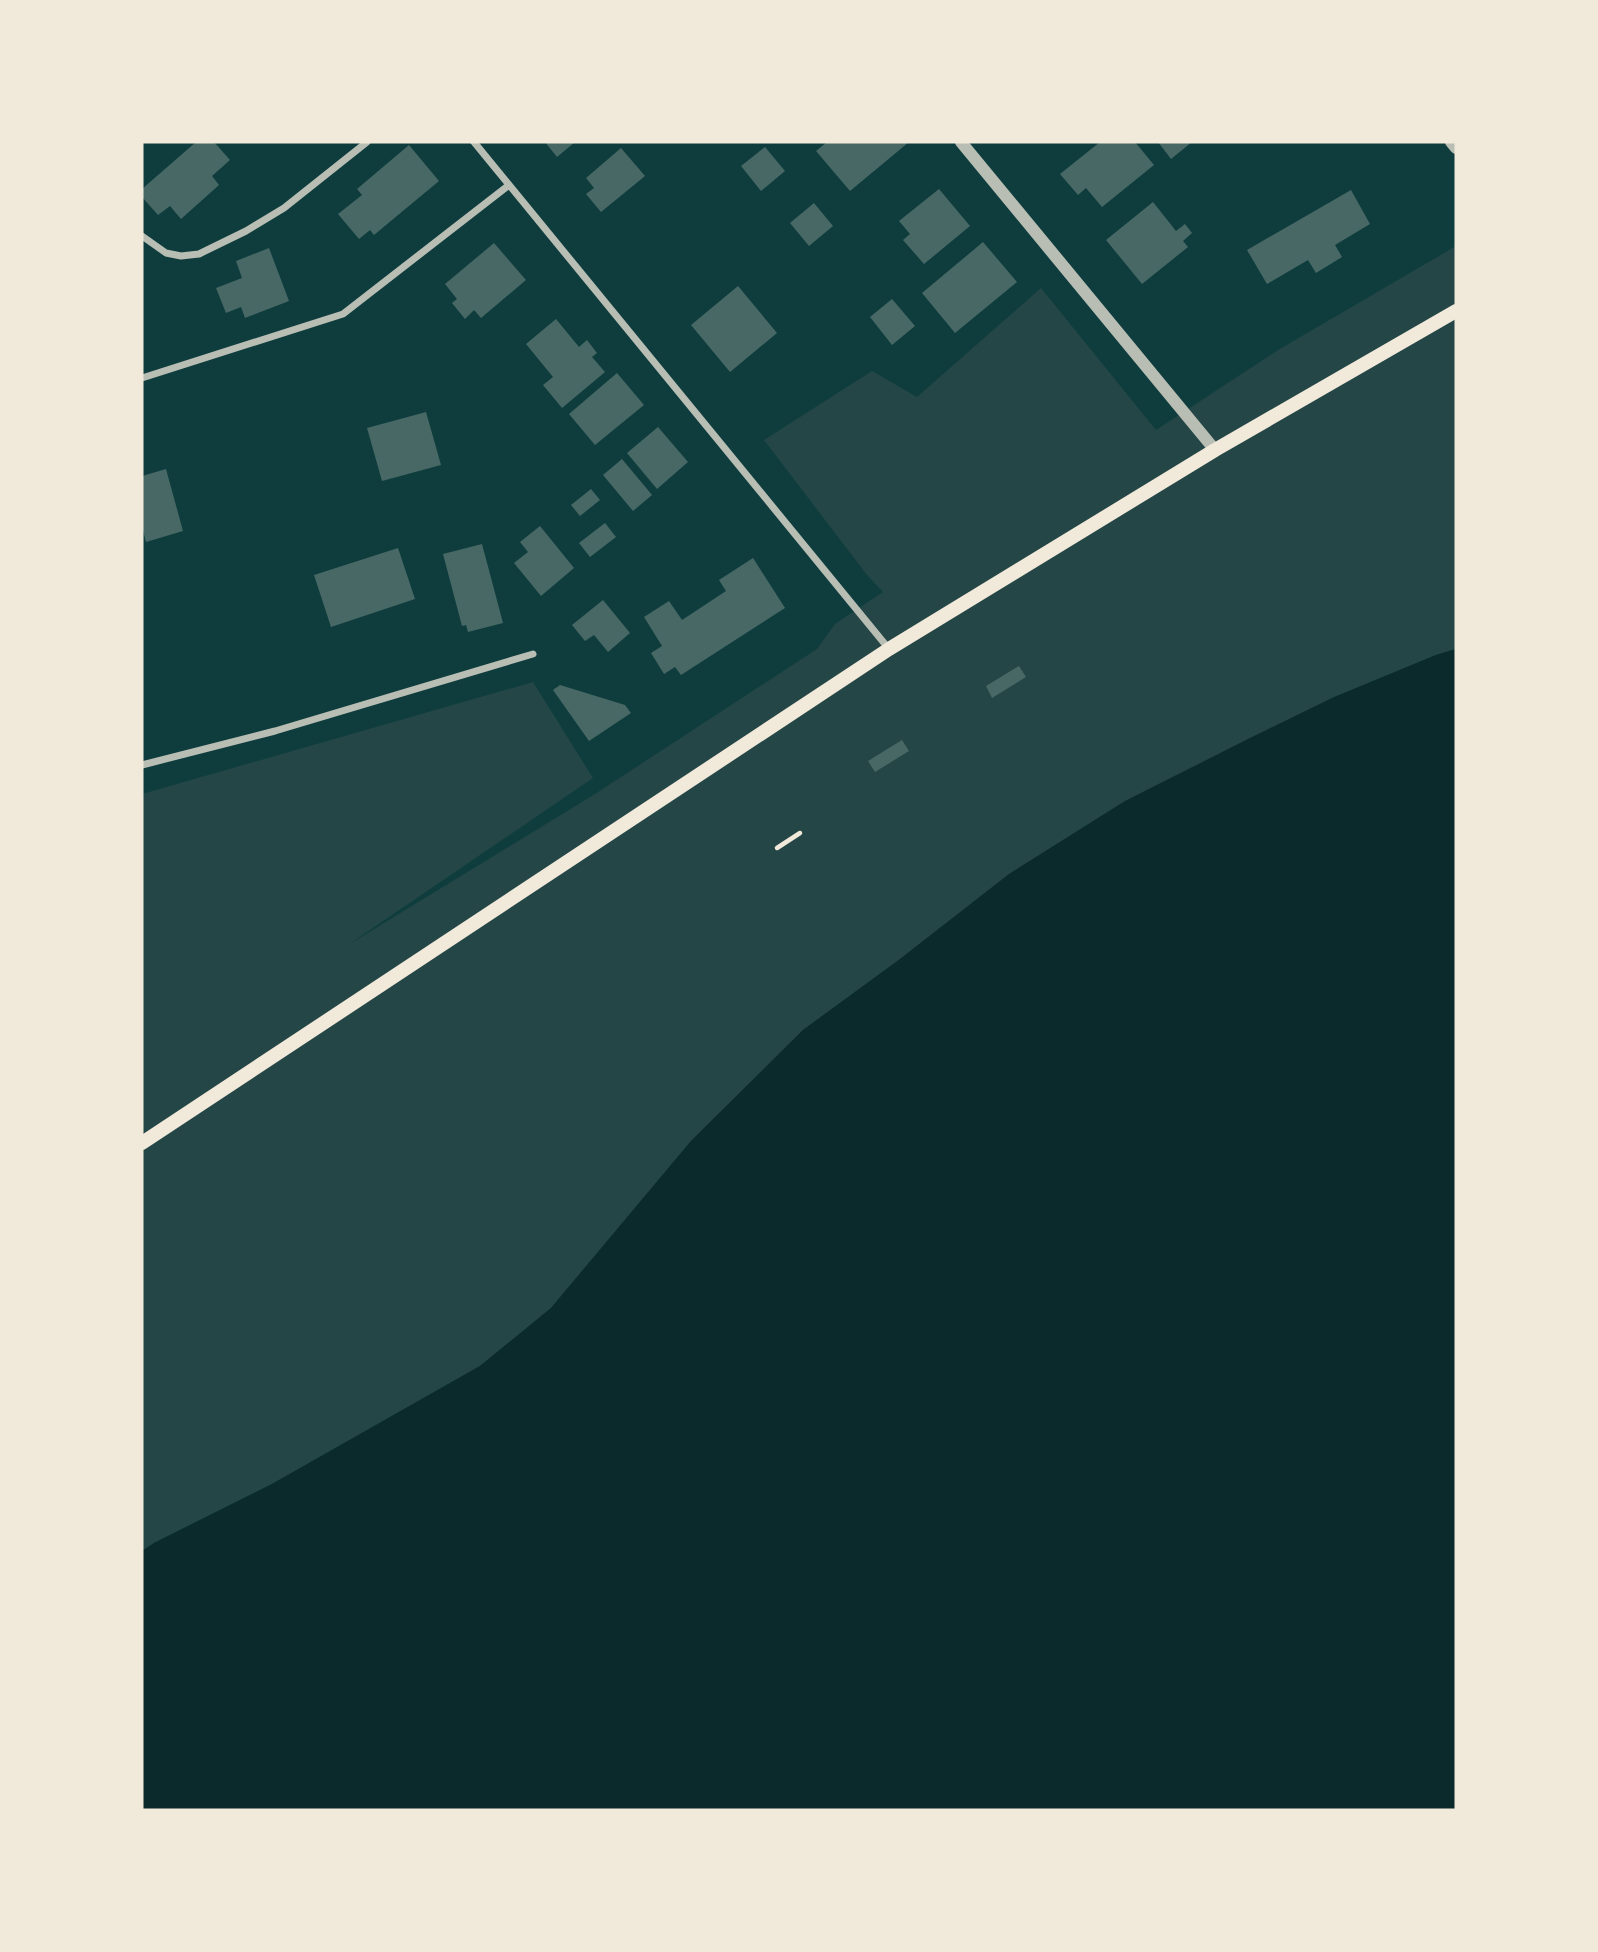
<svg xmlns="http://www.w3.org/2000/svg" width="1598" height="1952" font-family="Mulish,sans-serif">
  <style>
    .green { fill: #244646 }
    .water { fill: #0a2a2b }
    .building { fill: #486865 }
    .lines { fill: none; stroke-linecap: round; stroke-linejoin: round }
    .path { stroke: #f1e9da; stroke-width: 4.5 }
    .minor { stroke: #b8beb3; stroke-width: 7 }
    .tertiary { stroke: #b8beb3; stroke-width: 12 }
    .secondary { stroke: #f1e9da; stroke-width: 14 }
  </style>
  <rect width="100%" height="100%" fill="#0f3d3e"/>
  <!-- green -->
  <path class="green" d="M 1456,246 L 1456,649 L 1436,655 L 1332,698 L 896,962 L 803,1030 L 691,1141 L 551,1308 L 480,1366 L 272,1484 L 154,1543 L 142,1551 L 142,794 L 533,682 L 593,778 L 348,945 L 595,794 L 817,649 L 835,624 L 883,592 L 867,575 L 764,440 L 872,371 L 917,397 L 1041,288 L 1156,430 L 1278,350 Z"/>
  <!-- water -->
  <path class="water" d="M 1456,649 L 1456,1810 L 142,1810 L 142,1551 L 154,1543 L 272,1484 L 480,1366 L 551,1308 L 691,1141 L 803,1030 L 896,962 L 1009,874 L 1125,801 L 1250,738 L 1332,698 L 1436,655 Z"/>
  <!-- building -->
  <path class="building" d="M 196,142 L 214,142 L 230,160 L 212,176 L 219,185 L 181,219 L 170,206 L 158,215 L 142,197 L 142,189 Z
    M 545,142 L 575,142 L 557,157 Z
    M 827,142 L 909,142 L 850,191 L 816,151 Z
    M 1100,142 L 1135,142 L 1154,165 L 1102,207 L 1086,188 L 1078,195 L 1060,174 Z
    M 1158,142 L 1192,142 L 1171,159 Z
    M 409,145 L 439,181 L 374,235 L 370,230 L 359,239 L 338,214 L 362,195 L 357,189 Z
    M 765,147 L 785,171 L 761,191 L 741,166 Z
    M 621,148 L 645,176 L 601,212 L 586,194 L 594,188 L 586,178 Z
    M 939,189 L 970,226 L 924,264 L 903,240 L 910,234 L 899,221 Z
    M 1351,190 L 1370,224 L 1335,245 L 1342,257 L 1316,273 L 1308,260 L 1267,284 L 1247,250 Z
    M 1153,202 L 1176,231 L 1185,224 L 1192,233 L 1183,241 L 1188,247 L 1142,284 L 1106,240 Z
    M 814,203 L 833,226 L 809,246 L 790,223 Z
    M 983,242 L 1017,282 L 955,333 L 922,293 Z
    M 494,243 L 526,280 L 481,318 L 474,310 L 465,319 L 452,303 L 457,299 L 445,284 Z
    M 269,248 L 289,301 L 245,318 L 241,307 L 226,313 L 216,288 L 242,278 L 236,261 Z
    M 738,286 L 777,333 L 730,372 L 691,325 Z
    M 892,299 L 915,326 L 892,345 L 870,317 Z
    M 556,319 L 579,347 L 587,340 L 597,353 L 592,357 L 605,372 L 562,408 L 543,385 L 553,377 L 526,344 Z
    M 617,373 L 644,405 L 595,445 L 569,414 Z
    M 426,412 L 441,465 L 382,481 L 367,428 Z
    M 658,427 L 688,462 L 657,489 L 627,453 Z
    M 622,459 L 652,495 L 633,511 L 603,475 Z
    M 166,469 L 183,531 L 146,542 L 142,527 L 142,476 Z
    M 591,489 L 600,500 L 580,516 L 571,505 Z
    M 605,523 L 616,537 L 590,557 L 579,543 Z
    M 540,526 L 574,568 L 541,596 L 514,563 L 528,552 L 520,542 Z
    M 482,544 L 503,623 L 468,632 L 466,625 L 462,626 L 443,554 Z
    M 398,548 L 415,599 L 331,627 L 314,575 Z
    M 753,558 L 785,608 L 681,675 L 675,667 L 664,674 L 651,653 L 662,646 L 644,617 L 669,601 L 682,620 L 726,591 L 719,580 Z
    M 603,600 L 630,633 L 608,652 L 594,635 L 585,641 L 572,625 Z
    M 1019,666 L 1026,677 L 992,698 L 986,686 Z
    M 560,685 L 625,705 L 631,713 L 589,741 L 553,690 Z
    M 902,740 L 909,751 L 875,772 L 868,761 Z"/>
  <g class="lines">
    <!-- path -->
    <path class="path" d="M 777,848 L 800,833"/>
    <!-- minor -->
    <path class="minor" d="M 474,142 L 889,649
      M 142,236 L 166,253 L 181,256 L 199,254 L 246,231 L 284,208 L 367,142
      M 142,378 L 343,314 L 509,185
      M 142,765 L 275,731 L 533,654"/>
    <!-- tertiary -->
    <path class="tertiary" d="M 961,142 L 1215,450
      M 1451,142 L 1456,148"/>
    <!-- secondary -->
    <path class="secondary" d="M 142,1143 L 889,649 L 1215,450 L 1456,311"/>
  </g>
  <!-- border -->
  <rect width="1598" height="1952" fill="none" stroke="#f1e9da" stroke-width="287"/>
</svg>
